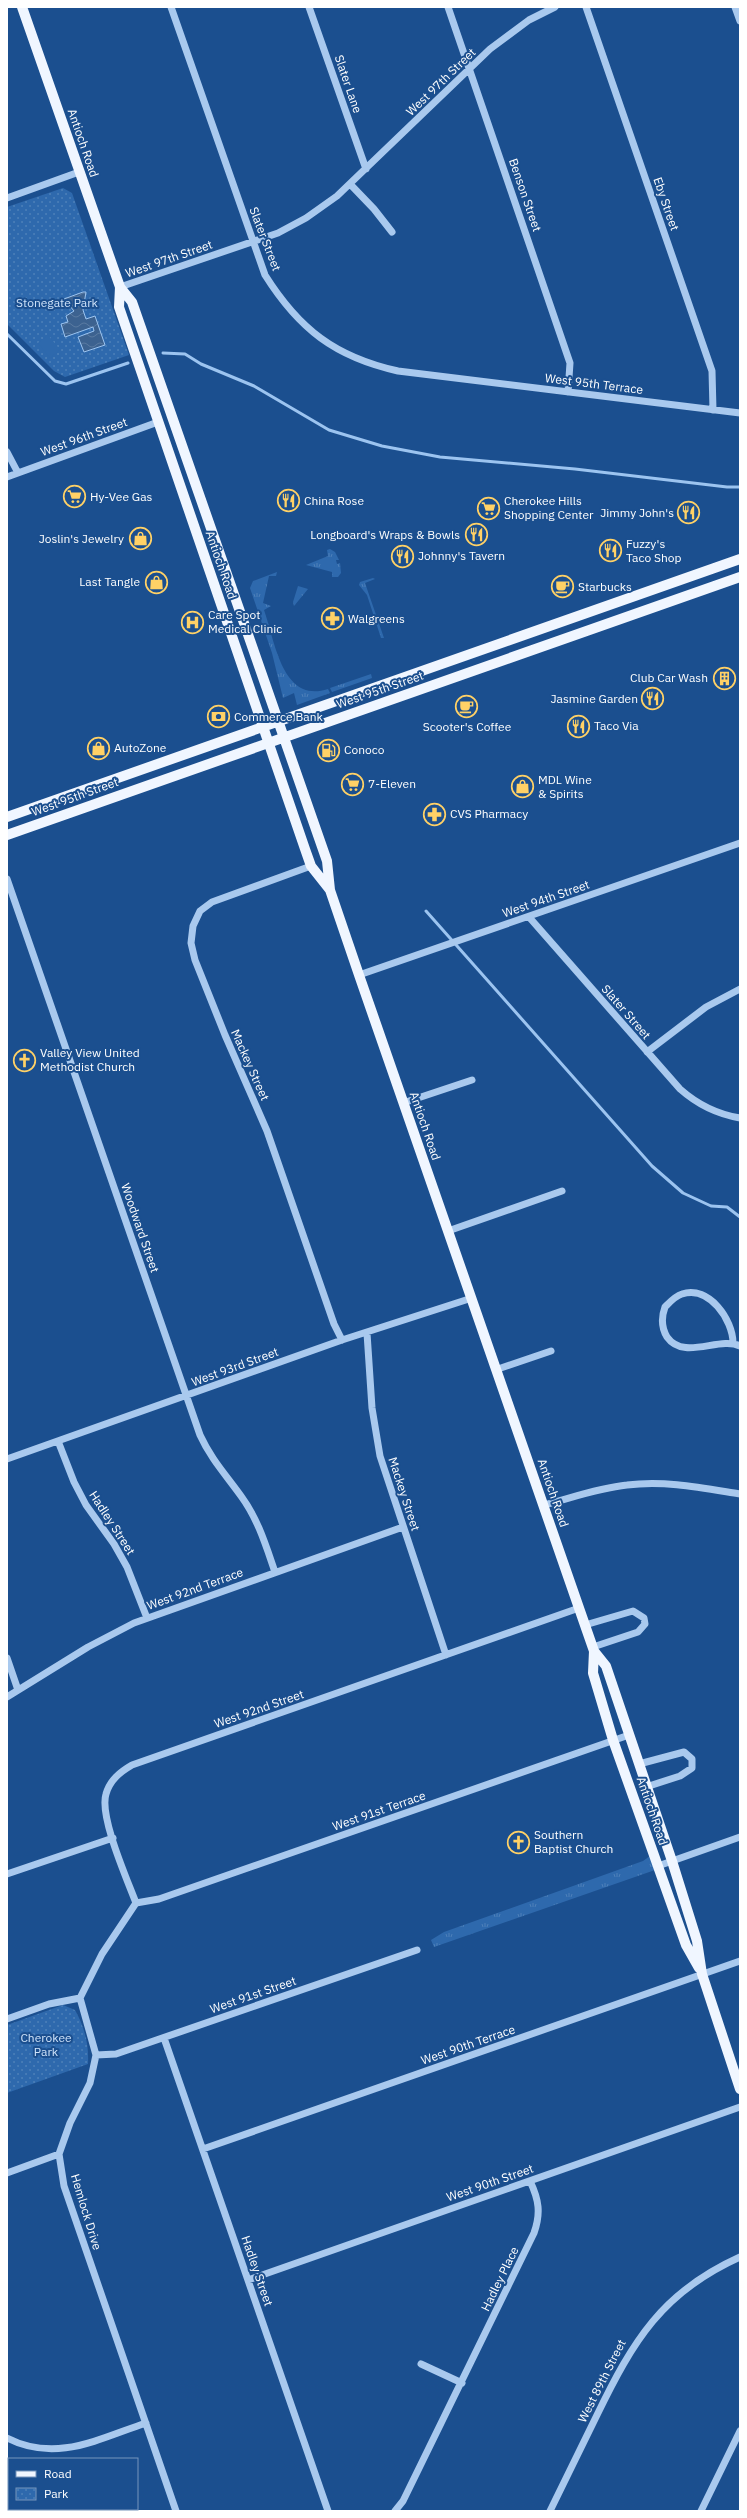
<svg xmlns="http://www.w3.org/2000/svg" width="747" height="2518" font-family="'IBM Plex Sans',sans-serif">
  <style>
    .grass { fill: url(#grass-tufts) }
    .park { fill: url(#park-dots) }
    .pitch { fill: #2e69ad }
    .water { fill: url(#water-waves); stroke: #9cc4f0 }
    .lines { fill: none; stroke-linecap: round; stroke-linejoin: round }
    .stream { stroke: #9cc4f0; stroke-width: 3 }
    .minor { stroke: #a9c9ee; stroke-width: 7 }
    .major { stroke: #f0f6ff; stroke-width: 10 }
    .labels { text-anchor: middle; stroke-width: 4; stroke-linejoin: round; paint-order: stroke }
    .street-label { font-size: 12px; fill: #fff; stroke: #1b4f8f }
    .park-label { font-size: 12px; fill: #cfe3fa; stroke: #1b4f8f }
    .poi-label { font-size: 12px; fill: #fff; stroke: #1b4f8f; text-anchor: start }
  </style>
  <defs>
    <pattern id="grass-tufts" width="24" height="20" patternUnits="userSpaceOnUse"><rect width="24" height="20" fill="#2e69ad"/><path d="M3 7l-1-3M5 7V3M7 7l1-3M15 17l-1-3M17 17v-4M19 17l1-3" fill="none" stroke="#4d80b9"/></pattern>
    <pattern id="park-dots" width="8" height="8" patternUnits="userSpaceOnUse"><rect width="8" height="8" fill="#2e69ad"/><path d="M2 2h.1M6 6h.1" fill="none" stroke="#4d80b9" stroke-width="1.8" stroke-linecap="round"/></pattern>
    <pattern id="water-waves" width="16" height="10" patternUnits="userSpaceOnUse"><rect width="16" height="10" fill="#3c6290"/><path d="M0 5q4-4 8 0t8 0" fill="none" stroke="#597aa1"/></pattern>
  </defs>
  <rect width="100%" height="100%" fill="#1b4f8f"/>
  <!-- grass -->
  <path class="grass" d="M 330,549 L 335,552 L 339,560 L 336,560 L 337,564 L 340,563 L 341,573 L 338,577 L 332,577 L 332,572 L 306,565 L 328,556 L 327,550 Z
    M 277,572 L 276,576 L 269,576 L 263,603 L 271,606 L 264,610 C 275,641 282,704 328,689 L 330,693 L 297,705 L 294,693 L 283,698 L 272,653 L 250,588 L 253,581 Z
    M 373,578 L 375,579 L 365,583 L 384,638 L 381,638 L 367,595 L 359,585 L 360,582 Z
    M 298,586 L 308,589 L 294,606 L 293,602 Z
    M 371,674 L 372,678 L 332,692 L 330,688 Z
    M 650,1856 L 655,1870 L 434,1947 L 431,1940 L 444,1932 L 643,1861 Z"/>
  <!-- park -->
  <path class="park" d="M 63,188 L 72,193 L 129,355 L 65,377 L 54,371 L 7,324 L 7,207 Z
    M 63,2005 L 75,2010 C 85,2028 89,2045 88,2064 L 7,2093 L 7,2025 Z"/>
  <!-- pitch -->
  <path class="pitch" d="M 48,335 L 60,350 L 50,358 L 38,343 Z"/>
  <!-- water -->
  <path class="water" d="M 83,292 L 86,292 L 83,310 L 86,319 L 95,316 L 105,345 L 84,352 L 78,337 L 94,331 L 93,327 L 65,337 L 61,324 L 68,322 L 66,316 L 74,311 L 64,299 Z"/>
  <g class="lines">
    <!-- stream -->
    <path class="stream" d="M 7,334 L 55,381 L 66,384 L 128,363
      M 163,353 L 185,354 L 201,364 L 254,386 L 329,430 L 382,446 L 440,457 L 575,469 L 727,487 L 740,487
      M 426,911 L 652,1166 L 683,1193 L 711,1206 L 727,1207 L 740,1217"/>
    <!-- minor -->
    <path class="minor" d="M 171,7 L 265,275 C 299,329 335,357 398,371 L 740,413
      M 309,7 L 366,169
      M 448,7 L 570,363 L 568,392
      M 586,7 L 712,371 L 713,410
      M 735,7 L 740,21
      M 350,184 L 374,209 L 392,232
      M 7,198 L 79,172
      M 120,287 L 278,233 L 306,218 L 337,196 L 490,49 L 529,20 L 555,7
      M 7,452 L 18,473
      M 7,477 L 158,422
      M 311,866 L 212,902 L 200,911 L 193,926 L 191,943 L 195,960 L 225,1035 L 267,1131 L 334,1324 L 342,1340
      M 7,879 L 200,1435 C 211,1459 226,1475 241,1496 C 258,1519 266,1546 275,1572
      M 529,917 L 680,1089 C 698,1105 716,1114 740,1118
      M 359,975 L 740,843
      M 647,1052 L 706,1007 L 740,989
      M 403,1103 L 472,1080
      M 448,1231 L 562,1191
      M 367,1333 L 372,1408 L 380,1456 L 446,1655
      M 733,1343 C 733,1320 709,1285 682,1294 C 675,1296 669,1303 665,1307 C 661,1318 661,1327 667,1337 C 684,1361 719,1336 740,1346
      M 498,1369 L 551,1351
      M 58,1441 L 74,1482 L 86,1505 L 114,1544 L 127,1567 L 147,1618
      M 7,1459 L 342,1340 L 472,1298
      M 544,1505 C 571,1498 598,1488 627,1485 C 665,1480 703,1488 740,1494
      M 585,1625 L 633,1611 L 644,1618 L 645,1624 L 638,1632 L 593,1647
      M 7,1658 L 18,1690
      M 7,1697 L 88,1647 L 134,1623 L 403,1527
      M 639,1764 L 684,1752 L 692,1759 L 692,1768 L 680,1776 L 646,1787
      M 658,1866 L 740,1837
      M 7,1874 L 113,1838
      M 136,1903 L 159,1899 L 629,1735
      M 7,2019 L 49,2004 L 80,1998
      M 164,2038 L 328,2511
      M 96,2055 L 116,2054 L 417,1950
      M 203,2149 L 740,1961
      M 7,2173 L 59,2154
      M 248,2280 L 740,2107
      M 421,2364 L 462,2383
      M 7,2438 C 56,2463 98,2439 146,2423
      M 176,2511 L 64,2186 L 59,2154 L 70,2123 L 90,2083 L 96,2055 L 80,1998 L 102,1954 L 136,1903 C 127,1879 99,1816 106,1794 C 110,1780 120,1772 132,1765 L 579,1608
      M 395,2511 L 403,2501 L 534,2233 C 541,2213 539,2200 530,2181
      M 550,2511 C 566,2479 581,2447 597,2415 C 633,2341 662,2292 740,2257
      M 701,2511 L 740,2431"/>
    <!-- major -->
    <path class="major" d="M 22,7 L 120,287 L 132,302 L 327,861 L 330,890 L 359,975 L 579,1608 L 594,1651 L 606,1666 L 672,1861 L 697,1941 L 702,1974 L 740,2089
      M 120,287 L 119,307 L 305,849 L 311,866 L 330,890
      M 7,817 L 740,559
      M 7,835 L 740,577
      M 594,1651 L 593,1673 L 613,1740 L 686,1945 L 699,1968"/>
  </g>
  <!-- icons -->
  <defs>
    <symbol id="supermarket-ring" viewBox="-11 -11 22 22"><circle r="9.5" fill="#1b4f8f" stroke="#ffd166" stroke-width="1.5"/><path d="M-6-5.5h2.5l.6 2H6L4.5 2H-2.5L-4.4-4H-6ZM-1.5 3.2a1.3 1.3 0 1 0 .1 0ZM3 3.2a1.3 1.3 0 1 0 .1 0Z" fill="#ffd166"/></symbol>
    <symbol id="restaurant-ring" viewBox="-11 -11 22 22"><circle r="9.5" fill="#1b4f8f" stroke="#ffd166" stroke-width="1.5"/><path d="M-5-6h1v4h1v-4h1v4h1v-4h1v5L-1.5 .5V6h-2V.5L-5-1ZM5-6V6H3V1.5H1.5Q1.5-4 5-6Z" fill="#ffd166"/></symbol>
    <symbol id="shop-ring" viewBox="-11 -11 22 22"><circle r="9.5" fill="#1b4f8f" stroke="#ffd166" stroke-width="1.5"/><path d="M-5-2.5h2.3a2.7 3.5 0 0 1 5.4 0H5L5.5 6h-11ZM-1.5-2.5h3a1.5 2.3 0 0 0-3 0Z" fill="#ffd166"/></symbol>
    <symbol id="cafe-ring" viewBox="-11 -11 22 22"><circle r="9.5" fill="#1b4f8f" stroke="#ffd166" stroke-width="1.5"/><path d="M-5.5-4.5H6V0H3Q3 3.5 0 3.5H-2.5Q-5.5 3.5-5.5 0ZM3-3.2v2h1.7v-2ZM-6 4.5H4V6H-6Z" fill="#ffd166"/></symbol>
    <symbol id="pharmacy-ring" viewBox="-11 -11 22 22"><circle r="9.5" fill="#1b4f8f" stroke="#ffd166" stroke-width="1.5"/><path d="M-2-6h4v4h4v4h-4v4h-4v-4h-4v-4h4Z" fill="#ffd166"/></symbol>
    <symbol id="hospital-ring" viewBox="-11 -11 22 22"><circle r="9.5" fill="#1b4f8f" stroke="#ffd166" stroke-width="1.5"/><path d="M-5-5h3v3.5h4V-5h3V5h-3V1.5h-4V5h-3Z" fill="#ffd166"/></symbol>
    <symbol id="building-ring" viewBox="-11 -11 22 22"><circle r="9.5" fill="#1b4f8f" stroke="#ffd166" stroke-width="1.5"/><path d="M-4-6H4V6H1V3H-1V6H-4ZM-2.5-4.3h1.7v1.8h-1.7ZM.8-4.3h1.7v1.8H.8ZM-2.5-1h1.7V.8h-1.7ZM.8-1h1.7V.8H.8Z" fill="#ffd166"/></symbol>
    <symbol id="bank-ring" viewBox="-11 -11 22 22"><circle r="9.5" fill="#1b4f8f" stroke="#ffd166" stroke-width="1.5"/><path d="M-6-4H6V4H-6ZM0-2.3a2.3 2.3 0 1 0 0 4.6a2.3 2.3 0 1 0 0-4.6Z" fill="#ffd166"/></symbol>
    <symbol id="fuel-ring" viewBox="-11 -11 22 22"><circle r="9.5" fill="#1b4f8f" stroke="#ffd166" stroke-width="1.5"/><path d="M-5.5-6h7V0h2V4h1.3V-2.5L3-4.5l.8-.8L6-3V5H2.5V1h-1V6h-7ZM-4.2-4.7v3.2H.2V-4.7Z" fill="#ffd166"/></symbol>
    <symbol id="church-ring" viewBox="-11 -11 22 22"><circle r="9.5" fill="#1b4f8f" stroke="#ffd166" stroke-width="1.5"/><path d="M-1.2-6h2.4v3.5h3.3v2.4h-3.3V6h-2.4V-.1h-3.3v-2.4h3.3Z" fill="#ffd166"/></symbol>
  </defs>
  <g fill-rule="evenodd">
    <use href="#supermarket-ring" x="62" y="484" width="25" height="25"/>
    <use href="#restaurant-ring" x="276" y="488" width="25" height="25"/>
    <use href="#supermarket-ring" x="476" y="496" width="25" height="25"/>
    <use href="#restaurant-ring" x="676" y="500" width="25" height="25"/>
    <use href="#restaurant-ring" x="464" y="522" width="25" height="25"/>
    <use href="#shop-ring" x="128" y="526" width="25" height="25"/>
    <use href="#restaurant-ring" x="598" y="538" width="25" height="25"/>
    <use href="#restaurant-ring" x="390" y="544" width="25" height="25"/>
    <use href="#shop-ring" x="144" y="570" width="25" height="25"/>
    <use href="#cafe-ring" x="550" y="574" width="25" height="25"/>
    <use href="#pharmacy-ring" x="320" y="606" width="25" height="25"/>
    <use href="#hospital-ring" x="180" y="610" width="25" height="25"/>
    <use href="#building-ring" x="712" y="666" width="25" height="25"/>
    <use href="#restaurant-ring" x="640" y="686" width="25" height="25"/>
    <use href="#cafe-ring" x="454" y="694" width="25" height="25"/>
    <use href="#bank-ring" x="206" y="704" width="25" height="25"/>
    <use href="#restaurant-ring" x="566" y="714" width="25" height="25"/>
    <use href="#shop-ring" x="86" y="736" width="25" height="25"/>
    <use href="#fuel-ring" x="316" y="738" width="25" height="25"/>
    <use href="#supermarket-ring" x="340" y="772" width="25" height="25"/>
    <use href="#shop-ring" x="510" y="774" width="25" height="25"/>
    <use href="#pharmacy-ring" x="422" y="802" width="25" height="25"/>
    <use href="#church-ring" x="12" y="1048" width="25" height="25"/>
    <use href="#church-ring" x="506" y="1830" width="25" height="25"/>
  </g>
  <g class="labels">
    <!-- street labels -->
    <g class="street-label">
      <text transform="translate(441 82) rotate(-44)" y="4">West 97th Street</text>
      <text transform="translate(348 84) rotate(71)" y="4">Slater Lane</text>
      <text transform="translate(83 143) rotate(71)" y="4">Antioch Road</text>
      <text transform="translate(525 195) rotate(71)" y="4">Benson Street</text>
      <text transform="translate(666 204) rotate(71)" y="4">Eby Street</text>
      <text transform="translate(265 239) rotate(69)" y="4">Slater Street</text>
      <text transform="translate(169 259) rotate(-19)" y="4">West 97th Street</text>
      <text transform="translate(594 384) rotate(7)" y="4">West 95th Terrace</text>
      <text transform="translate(84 437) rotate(-20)" y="4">West 96th Street</text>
      <text transform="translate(221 565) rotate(71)" y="4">Antioch Road</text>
      <text transform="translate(380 690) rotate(-19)" y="4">West 95th Street</text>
      <text transform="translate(75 797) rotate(-20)" y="4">West 95th Street</text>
      <text transform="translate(546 899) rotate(-19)" y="4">West 94th Street</text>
      <text transform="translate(626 1012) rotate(49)" y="4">Slater Street</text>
      <text transform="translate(250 1065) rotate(66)" y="4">Mackey Street</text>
      <text transform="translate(425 1126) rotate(71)" y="4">Antioch Road</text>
      <text transform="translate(140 1228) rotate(71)" y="4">Woodward Street</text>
      <text transform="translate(235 1367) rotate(-20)" y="4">West 93rd Street</text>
      <text transform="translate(553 1493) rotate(71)" y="4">Antioch Road</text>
      <text transform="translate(404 1494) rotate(72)" y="4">Mackey Street</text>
      <text transform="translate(112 1523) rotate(57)" y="4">Hadley Street</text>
      <text transform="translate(195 1589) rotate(-20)" y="4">West 92nd Terrace</text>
      <text transform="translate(259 1709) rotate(-19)" y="4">West 92nd Street</text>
      <text transform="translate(379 1811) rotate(-19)" y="4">West 91st Terrace</text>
      <text transform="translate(652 1811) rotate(71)" y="4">Antioch Road</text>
      <text transform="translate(253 1995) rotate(-19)" y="4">West 91st Street</text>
      <text transform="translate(468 2045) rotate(-19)" y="4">West 90th Terrace</text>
      <text transform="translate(490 2183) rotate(-19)" y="4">West 90th Street</text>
      <text transform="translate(86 2212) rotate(73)" y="4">Hemlock Drive</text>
      <text transform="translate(257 2271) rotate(71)" y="4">Hadley Street</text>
      <text transform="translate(500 2279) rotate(-64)" y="4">Hadley Place</text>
      <text transform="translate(602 2381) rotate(-63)" y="4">West 89th Street</text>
    </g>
    <!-- park labels -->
    <g class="park-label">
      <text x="57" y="307">Stonegate Park</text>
      <text x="46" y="2042">Cherokee<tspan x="46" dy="14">Park</tspan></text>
    </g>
    <!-- poi labels -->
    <g class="poi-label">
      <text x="90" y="501">Hy-Vee Gas</text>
      <text x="304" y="505">China Rose</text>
      <text x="504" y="505">Cherokee Hills<tspan x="504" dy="14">Shopping Center</tspan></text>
      <text x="674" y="517" text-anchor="end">Jimmy John's</text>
      <text x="460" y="539" text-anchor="end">Longboard's Wraps &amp; Bowls</text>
      <text x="124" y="543" text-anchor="end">Joslin's Jewelry</text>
      <text x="626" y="548">Fuzzy's<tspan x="626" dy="14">Taco Shop</tspan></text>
      <text x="418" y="560">Johnny's Tavern</text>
      <text x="140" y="586" text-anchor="end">Last Tangle</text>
      <text x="578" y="591">Starbucks</text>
      <text x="208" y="619">Care Spot<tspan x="208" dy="14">Medical Clinic</tspan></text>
      <text x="348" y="623">Walgreens</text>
      <text x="708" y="682" text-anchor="end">Club Car Wash</text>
      <text x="638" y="703" text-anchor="end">Jasmine Garden</text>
      <text x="234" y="721">Commerce Bank</text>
      <text x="594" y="730">Taco Via</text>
      <text x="467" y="731" text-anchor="middle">Scooter's Coffee</text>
      <text x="114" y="752">AutoZone</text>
      <text x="344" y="754">Conoco</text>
      <text x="538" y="784">MDL Wine<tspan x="538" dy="14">&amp; Spirits</tspan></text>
      <text x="368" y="788">7-Eleven</text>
      <text x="450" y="818">CVS Pharmacy</text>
      <text x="40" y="1057">Valley View United<tspan x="40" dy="14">Methodist Church</tspan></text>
      <text x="534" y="1839">Southern<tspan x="534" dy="14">Baptist Church</tspan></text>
    </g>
  </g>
  <!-- border -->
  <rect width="747" height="2518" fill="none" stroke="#ffffff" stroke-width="16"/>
  <!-- legend -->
  <rect x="8" y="2458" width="130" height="52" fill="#1b4f8f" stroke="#7695bc"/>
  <rect x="16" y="2471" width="20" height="6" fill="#f0f6ff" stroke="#7695bc"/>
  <text x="44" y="2478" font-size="12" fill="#ffffff">Road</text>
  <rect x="16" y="2488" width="20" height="12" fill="url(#park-dots)" stroke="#7695bc"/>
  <text x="44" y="2498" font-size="12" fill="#ffffff">Park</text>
</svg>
